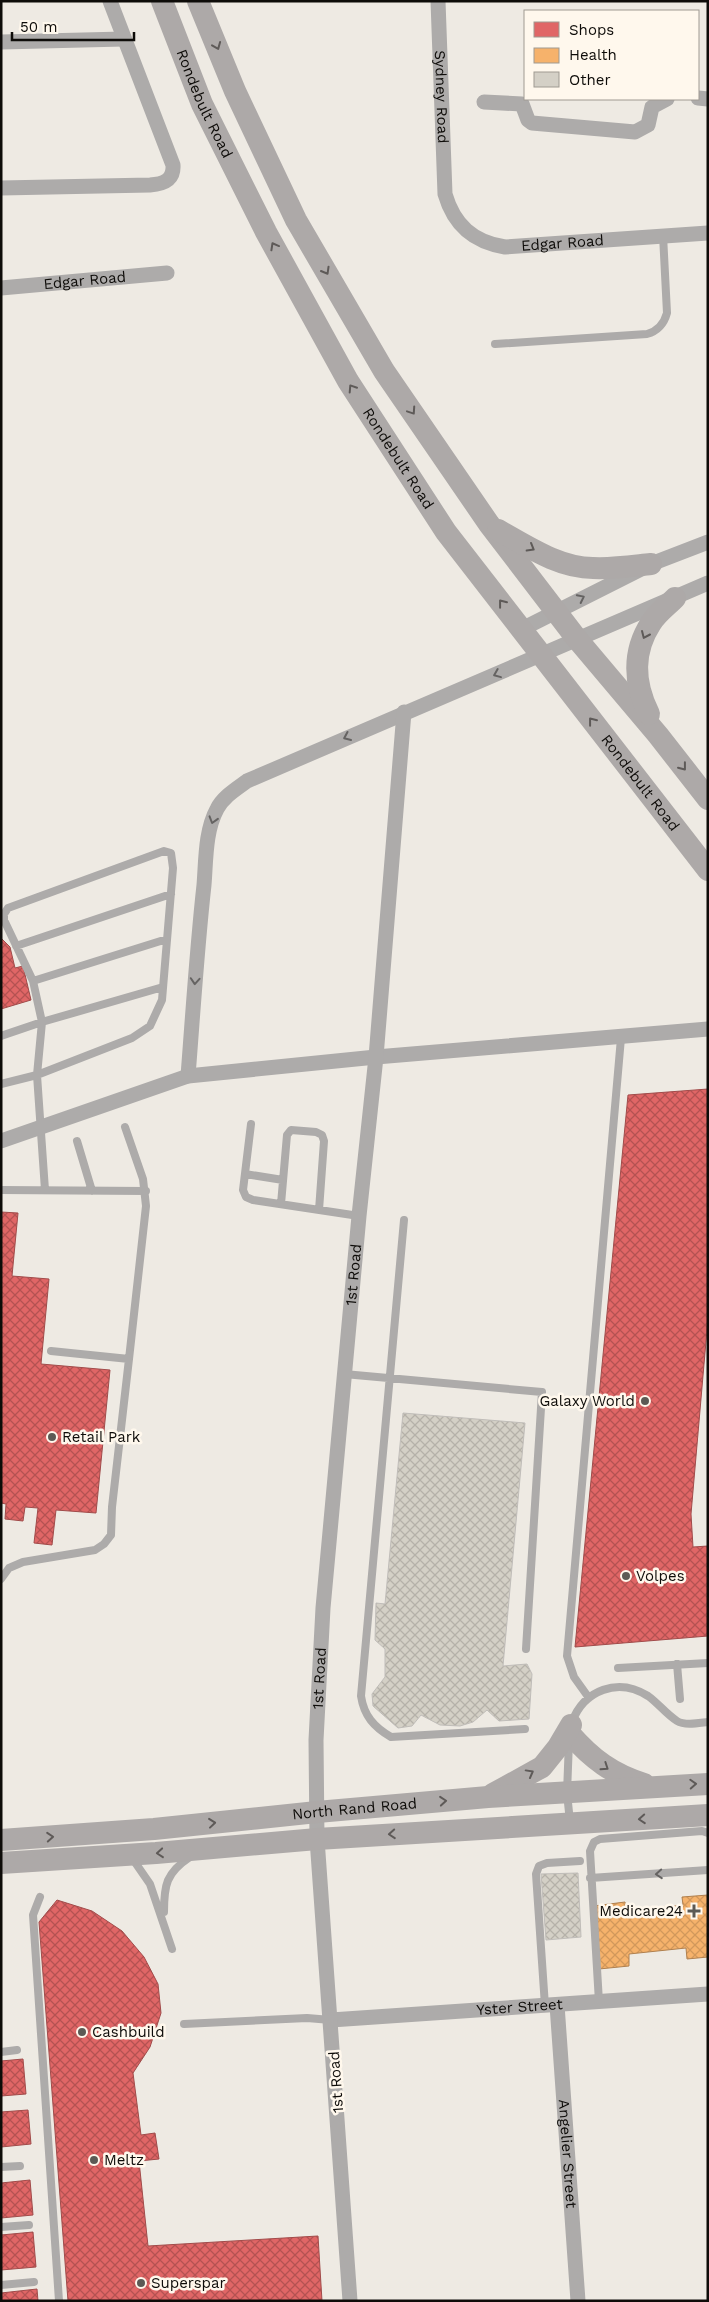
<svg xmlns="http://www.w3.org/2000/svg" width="709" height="2302" font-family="'Work Sans',sans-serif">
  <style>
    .shops { fill: url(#shops-cross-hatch); stroke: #a14b4a }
    .health { fill: url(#health-cross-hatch); stroke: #b0804e }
    .building { fill: url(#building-cross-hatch); stroke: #c0bdb9 }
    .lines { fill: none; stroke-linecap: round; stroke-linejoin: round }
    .service { stroke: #adabaa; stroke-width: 8 }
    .minor { stroke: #adabaa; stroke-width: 15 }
    .secondary { stroke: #ada9a8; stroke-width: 22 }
    .oneway { stroke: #5e5a58 }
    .oneway2 { stroke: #656362 }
    .poi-dot { fill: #5c5a55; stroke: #fff8ed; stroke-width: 2 }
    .labels { text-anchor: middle; stroke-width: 5; stroke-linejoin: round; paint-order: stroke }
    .street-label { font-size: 15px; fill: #0e0c09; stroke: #fff8ed }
    .poi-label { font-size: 15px; fill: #0e0c09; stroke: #fff8ed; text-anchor: start }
  </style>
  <defs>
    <pattern id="shops-cross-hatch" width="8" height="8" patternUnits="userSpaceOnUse" patternTransform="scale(1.25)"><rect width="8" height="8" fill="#e06666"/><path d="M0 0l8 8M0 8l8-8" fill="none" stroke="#b45252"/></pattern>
    <pattern id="health-cross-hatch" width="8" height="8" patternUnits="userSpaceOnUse" patternTransform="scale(1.25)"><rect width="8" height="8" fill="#f6b26b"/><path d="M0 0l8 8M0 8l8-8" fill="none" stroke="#d2985b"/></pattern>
    <pattern id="building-cross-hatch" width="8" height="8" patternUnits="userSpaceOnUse" patternTransform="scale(1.25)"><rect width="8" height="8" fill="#d4d0c6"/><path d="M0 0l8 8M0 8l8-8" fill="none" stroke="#b5b1a9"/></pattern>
  </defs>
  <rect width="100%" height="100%" fill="#eeeae3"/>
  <!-- shops -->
  <path class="shops" d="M 1,938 L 10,947 L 15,968 L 23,966 L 31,1000 L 1,1009 Z
    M 708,1089 L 708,1318 L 691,1514 L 693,1547 L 708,1546 L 708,1636 L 575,1647 L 628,1095 Z
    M 1,1212 L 18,1213 L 12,1276 L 49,1279 L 41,1364 L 110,1370 L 96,1513 L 56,1510 L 52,1545 L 34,1543 L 38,1508 L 25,1507 L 23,1521 L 5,1519 L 6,1504 L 1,1503 Z
    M 57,1900 L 92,1911 L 122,1931 L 144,1957 L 158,1984 L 161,2013 L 150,2047 L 133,2073 L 141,2135 L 155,2133 L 159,2159 L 139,2161 L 148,2246 L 318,2236 L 322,2301 L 68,2301 L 39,1922 Z
    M 23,2059 L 26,2094 L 1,2096 L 1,2061 Z
    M 28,2110 L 31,2144 L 1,2147 L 1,2112 Z
    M 30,2180 L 33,2215 L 1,2218 L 1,2183 Z
    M 33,2232 L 36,2267 L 1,2270 L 1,2235 Z
    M 37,2289 L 38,2301 L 1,2301 L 1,2293 Z"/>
  <!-- health -->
  <path class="health" d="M 708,1895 L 708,1957 L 687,1959 L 686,1948 L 629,1954 L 629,1966 L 599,1969 L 594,1906 L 625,1902 L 626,1912 L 683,1905 L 682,1897 Z"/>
  <!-- building -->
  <path class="building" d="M 403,1413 L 525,1423 L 503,1666 L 527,1664 L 532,1674 L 529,1719 L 499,1721 L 487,1710 L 473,1722 L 460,1726 L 440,1725 L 421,1715 L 412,1726 L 398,1728 L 373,1706 L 372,1694 L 385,1677 L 385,1649 L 375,1640 L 376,1603 L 385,1604 Z
    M 578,1873 L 581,1937 L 546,1940 L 541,1874 Z"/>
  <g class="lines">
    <!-- service -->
    <path class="service" d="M 495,344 L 647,334 C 658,331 664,324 667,313 L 663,235
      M 164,851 L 171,853 L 173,868 L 162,1000 L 150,1026 L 132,1038 L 37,1075 L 42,1022 L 33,981 L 4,920 L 4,914 L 8,908 Z
      M 16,946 L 171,894
      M 33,981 L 167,939
      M 1,1036 L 42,1022 L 163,987
      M 1,1084 L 37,1075 L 45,1190
      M 251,1124 L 243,1190 L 246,1197 L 253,1200 L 359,1216
      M 125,1127 L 143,1179 L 146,1206 L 129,1359
      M 77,1141 L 92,1191
      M 245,1174 L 283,1180
      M 1,1190 L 146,1191
      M 281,1204 L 287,1135 L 291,1130 L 316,1132 L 322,1135 L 324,1141 L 319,1210
      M 404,1220 L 361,1696 C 364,1716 374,1727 391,1737 L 525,1729
      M 344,1374 L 542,1392 L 526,1649
      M 1,1579 L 9,1568 L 23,1562 L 95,1550 L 104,1544 L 111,1535 L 112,1507 L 129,1359 L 51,1351
      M 677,1664 L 680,1699
      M 618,1668 L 708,1663
      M 589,1698 L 574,1677 L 567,1656 L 621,1038
      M 572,1722 C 584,1690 618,1677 648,1696 C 658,1703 666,1714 677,1721 C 685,1726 699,1723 708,1722
      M 569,1741 L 567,1793 L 570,1822
      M 132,1858 L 150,1884 L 172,1949
      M 590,1878 L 708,1870
      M 40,1897 L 33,1915 L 59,2301
      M 164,1912 C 164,1885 166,1873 190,1857
      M 599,2002 L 590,1851 L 594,1842 L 600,1839 L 702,1831 L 708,1833
      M 545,2006 L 536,1874 L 539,1866 L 547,1863 L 580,1861
      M 184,2024 L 307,2018 L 331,2020
      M 1,2052 L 17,2050
      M 1,2167 L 20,2166
      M 1,2227 L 29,2225
      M 1,2285 L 34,2282"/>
    <!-- minor -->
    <g class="minor">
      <path id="s1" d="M 438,1 L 445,194 C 454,225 473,242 505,247 L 708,233"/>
      <path d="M 1,42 L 124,39"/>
      <path d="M 698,98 L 708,99"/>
      <path d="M 484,102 L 522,104 L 528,120 L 532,123 L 635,132 L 648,125 L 652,107 L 667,99"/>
      <path d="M 1,188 L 150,185 C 164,184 174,180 173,165 L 110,1"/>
      <path id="s2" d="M 1,288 L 167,273"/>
      <path d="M 522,629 L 651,564 L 708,542"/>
      <path d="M 188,1076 C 193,1012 197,948 204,885 C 206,861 205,831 217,809 C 223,797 236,789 247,781 L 708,583"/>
      <path d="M 1,1141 L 188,1076 L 376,1057 L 708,1029"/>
      <path id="s3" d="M 557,2005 L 578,2301"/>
      <path id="s4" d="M 331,2020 L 708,1994"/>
      <path id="s5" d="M 350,2301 L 317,1839 L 316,1740 L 323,1608 L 359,1216 L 376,1057 L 404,712"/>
    </g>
    <!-- secondary -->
    <g class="secondary">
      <path id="s6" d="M 162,1 L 202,104 L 266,232 L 348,381 L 446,532 L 708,870"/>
      <path d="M 198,1 L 235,91 L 296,220 L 384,371 L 489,524 L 577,639 L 658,735 L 708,799"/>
      <path d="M 498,530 C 527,546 559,568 593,568 C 613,569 632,566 651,564"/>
      <path d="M 649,714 C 634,684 632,652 651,623 C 657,613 667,606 675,598"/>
      <path d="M 570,1734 C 592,1759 612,1774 644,1784"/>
      <path d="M 493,1794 L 542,1767 L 558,1747 L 571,1725"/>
      <path id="s7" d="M 1,1840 L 154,1829 L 317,1812 L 488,1797 L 708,1784"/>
      <path d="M 1,1863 L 156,1853 L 317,1839 L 708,1815"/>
    </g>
  </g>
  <!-- one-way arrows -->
  <defs><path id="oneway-chevron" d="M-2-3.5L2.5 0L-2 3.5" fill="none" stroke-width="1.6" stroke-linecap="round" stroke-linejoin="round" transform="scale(1.25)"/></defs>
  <g class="oneway">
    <use href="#oneway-chevron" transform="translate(217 46) rotate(68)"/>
    <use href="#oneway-chevron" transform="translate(274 246) rotate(-119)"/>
    <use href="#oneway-chevron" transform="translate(326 271) rotate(60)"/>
    <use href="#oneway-chevron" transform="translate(352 388) rotate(-123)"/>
    <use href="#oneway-chevron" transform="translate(412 411) rotate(56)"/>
    <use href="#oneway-chevron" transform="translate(531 548) rotate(30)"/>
    <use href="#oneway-chevron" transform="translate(502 603) rotate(-128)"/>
    <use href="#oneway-chevron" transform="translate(645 635) rotate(114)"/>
    <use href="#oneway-chevron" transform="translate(592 721) rotate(-128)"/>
    <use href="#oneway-chevron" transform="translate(683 767) rotate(52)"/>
    <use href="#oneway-chevron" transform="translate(605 1767) rotate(34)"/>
    <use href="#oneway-chevron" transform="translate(530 1773) rotate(-29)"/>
    <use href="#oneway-chevron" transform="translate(693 1784) rotate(-3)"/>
    <use href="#oneway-chevron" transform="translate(443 1801) rotate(-5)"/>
    <use href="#oneway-chevron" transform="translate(642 1819) rotate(176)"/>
    <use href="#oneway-chevron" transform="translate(212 1823) rotate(-6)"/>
    <use href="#oneway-chevron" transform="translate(392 1834) rotate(176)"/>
    <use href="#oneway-chevron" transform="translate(50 1837) rotate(-4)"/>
    <use href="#oneway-chevron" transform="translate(160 1853) rotate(175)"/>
  </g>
  <g class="oneway2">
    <use href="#oneway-chevron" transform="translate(581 598) rotate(-26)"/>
    <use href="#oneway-chevron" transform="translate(497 674) rotate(158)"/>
    <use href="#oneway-chevron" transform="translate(347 737) rotate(156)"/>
    <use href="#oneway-chevron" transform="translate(213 820) rotate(107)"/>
    <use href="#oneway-chevron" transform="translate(195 981) rotate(94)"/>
    <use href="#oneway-chevron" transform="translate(659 1874) rotate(176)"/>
  </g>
  <!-- markers -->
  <g class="poi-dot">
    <circle cx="645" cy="1401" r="5"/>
    <circle cx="52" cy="1437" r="5"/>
    <circle cx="626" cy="1576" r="5"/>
    <path d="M691.5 1903.5h5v5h5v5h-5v5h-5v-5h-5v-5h5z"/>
    <circle cx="82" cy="2032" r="5"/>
    <circle cx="94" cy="2160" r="5"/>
    <circle cx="141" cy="2283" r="5"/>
  </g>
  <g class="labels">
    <!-- street labels -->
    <g class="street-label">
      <text dy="5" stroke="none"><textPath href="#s1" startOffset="96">Sydney Road</textPath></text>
      <text dy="5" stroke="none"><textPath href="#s6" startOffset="111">Rondebult Road</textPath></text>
      <text dy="5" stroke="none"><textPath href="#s1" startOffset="336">Edgar Road</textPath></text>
      <text dy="5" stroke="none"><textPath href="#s2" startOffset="84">Edgar Road</textPath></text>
      <text dy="5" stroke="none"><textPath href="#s6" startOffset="516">Rondebult Road</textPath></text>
      <text dy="5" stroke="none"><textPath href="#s6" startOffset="921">Rondebult Road</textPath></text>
      <text dy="5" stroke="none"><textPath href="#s5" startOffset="1029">1st Road</textPath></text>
      <text dy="5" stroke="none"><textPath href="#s5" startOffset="624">1st Road</textPath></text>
      <text dy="5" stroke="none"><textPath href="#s7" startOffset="355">North Rand Road</textPath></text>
      <text dy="5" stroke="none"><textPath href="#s4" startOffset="189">Yster Street</textPath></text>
      <text transform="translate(336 2082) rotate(-94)" y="5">1st Road</text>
      <text dy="5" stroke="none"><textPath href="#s3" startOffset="149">Angelier Street</textPath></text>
    </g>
    <!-- poi labels -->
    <g class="poi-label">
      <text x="635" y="1406" text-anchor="end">Galaxy World</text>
      <text x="62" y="1442">Retail Park</text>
      <text x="636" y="1581">Volpes</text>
      <text x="683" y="1916" text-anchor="end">Medicare24</text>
      <text x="92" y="2037">Cashbuild</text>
      <text x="104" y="2165">Meltz</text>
      <text x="151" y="2288">Superspar</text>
    </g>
  </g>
  <!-- border -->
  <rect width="709" height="2302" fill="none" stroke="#0e0c09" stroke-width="5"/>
  <!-- legend -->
  <rect x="524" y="10" width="175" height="90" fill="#fff8ed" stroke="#9f9a92"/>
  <rect x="534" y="22" width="25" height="15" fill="#e06666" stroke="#9f9a92"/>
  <text x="569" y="35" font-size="15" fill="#0e0c09">Shops</text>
  <rect x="534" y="48" width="25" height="15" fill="#f6b26b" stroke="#9f9a92"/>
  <text x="569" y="60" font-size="15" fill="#0e0c09">Health</text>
  <rect x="534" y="72" width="25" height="15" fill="#d4d0c6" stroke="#9f9a92"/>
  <text x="569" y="85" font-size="15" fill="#0e0c09">Other</text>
  <!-- scale -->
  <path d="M12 32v8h122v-8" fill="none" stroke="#0e0c09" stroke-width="2.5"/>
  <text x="20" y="32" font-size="15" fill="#0e0c09" stroke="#fff8ed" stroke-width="4" paint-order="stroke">50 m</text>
</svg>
